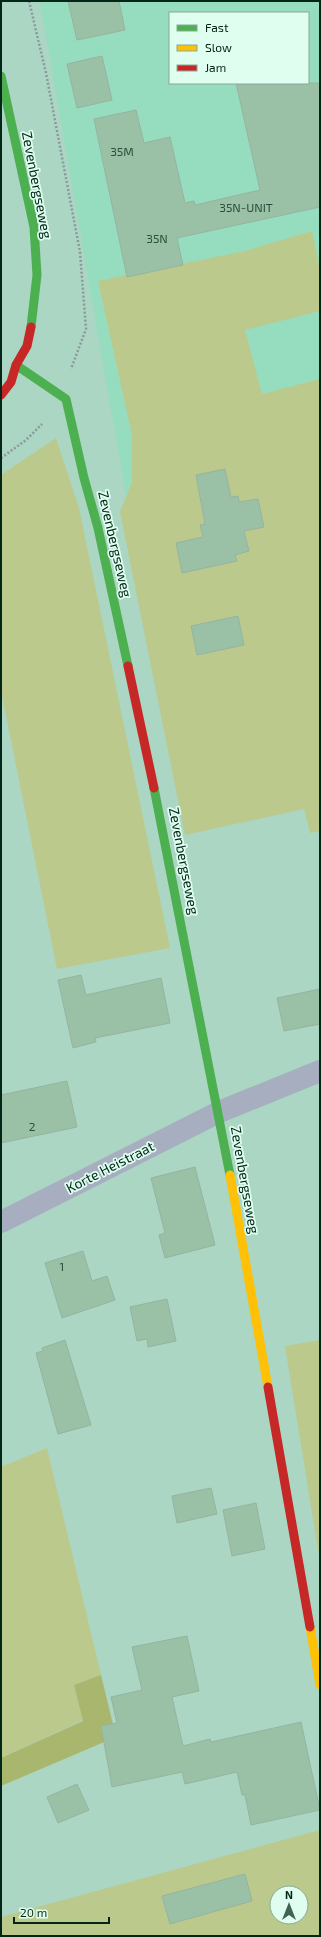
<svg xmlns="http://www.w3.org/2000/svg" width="321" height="1937" font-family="'Exo 2',sans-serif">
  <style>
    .built { fill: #96dcbe; fill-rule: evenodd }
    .green { fill: #bbca8c; fill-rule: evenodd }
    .forest { fill: #a8b76d }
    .building { fill: #9ac1a6; stroke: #96b3a1 }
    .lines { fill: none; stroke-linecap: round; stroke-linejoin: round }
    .path { stroke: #8b989e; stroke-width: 2.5; stroke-dasharray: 2 2; stroke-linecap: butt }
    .street { stroke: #a7aec0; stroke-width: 22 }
    .fast { stroke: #4caf50; stroke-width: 9 }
    .slow { stroke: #ffc107; stroke-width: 9 }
    .jam { stroke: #c62828; stroke-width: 9 }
    .labels { text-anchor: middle; stroke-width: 3.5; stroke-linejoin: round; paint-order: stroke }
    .number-label { font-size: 12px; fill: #2a4e3d }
    .street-label { font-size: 14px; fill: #032619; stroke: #dffeef }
  </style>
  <rect width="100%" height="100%" fill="#aad6c3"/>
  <!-- built -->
  <path class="built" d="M 40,1 L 320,1 L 320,776 L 185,835 ZM 170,13 L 308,13 L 308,83 L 170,83 Z"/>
  <!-- green -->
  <path class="green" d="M 312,231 L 320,269 L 320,311 L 245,330 L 262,394 L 320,379 L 320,831 L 310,833 L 304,809 L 185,835 L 120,512 L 132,482 L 132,435 L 98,281 L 245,251 Z
    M 56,438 L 79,508 L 170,948 L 57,969 L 1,691 L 1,475 Z
    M 320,1340 L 320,1562 L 285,1346 Z
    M 47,1448 L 101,1675 L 74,1685 L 83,1720 L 1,1758 L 1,1467 Z
    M 320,1830 L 320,1936 L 1,1936 L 1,1917 ZM 277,1893 L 301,1893 L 301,1917 L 277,1917 Z"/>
  <!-- forest -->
  <path class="forest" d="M 101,1675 L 116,1737 L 1,1786 L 1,1758 L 83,1721 L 74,1685 Z"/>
  <!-- building -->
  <path class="building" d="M 68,1 L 119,1 L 125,30 L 77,40 Z
    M 102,56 L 112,100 L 77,108 L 67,64 Z
    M 236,83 L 320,83 L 320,207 L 177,238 L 183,265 L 127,277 L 94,119 L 136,110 L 144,143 L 170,137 L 185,203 L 194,201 L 195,205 L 260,190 Z
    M 225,469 L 231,497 L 238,496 L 239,502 L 258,499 L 264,527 L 244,531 L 249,551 L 235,555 L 237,561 L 182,573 L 176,543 L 203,537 L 200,525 L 205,524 L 196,475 Z
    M 238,616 L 244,645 L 197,655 L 191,626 Z
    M 81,975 L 86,995 L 161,978 L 170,1023 L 95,1038 L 96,1042 L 73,1048 L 58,980 Z
    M 320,989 L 320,1024 L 284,1031 L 277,998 Z
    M 67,1081 L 77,1127 L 1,1143 L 1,1095 Z
    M 195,1167 L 215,1245 L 165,1258 L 159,1235 L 165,1233 L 151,1178 Z
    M 83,1251 L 92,1281 L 107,1276 L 115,1300 L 62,1318 L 45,1263 Z
    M 167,1299 L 176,1341 L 148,1347 L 147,1339 L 137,1341 L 130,1307 Z
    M 65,1340 L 91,1425 L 58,1434 L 36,1353 L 43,1351 L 42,1348 Z
    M 211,1488 L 217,1514 L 177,1523 L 172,1496 Z
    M 256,1503 L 265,1549 L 232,1556 L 223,1510 Z
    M 187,1636 L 199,1691 L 172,1697 L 183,1746 L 210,1739 L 211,1742 L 301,1722 L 320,1810 L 251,1825 L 245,1795 L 242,1795 L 237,1772 L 185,1784 L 182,1772 L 112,1787 L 101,1726 L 117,1723 L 111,1697 L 142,1690 L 132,1647 Z
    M 77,1784 L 89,1810 L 58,1823 L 47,1797 Z
    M 245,1874 L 252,1901 L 170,1924 L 162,1896 Z"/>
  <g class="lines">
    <!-- path -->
    <path class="path" d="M 29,1 L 46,73 L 80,252 L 86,329 L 71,369
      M 1,458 L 26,440 L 42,424"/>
    <!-- street -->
    <path class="street" d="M 1,1222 L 219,1112 L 320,1071"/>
    <!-- fast -->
    <path class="fast" d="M 1,76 L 34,227 L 37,275 L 31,327
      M 16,365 L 66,399 L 84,478 L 98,528 L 128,666
      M 154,788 L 230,1175"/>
    <!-- slow -->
    <path class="slow" d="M 230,1175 L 268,1387
      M 310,1627 L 320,1685"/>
    <!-- jam -->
    <path class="jam" d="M 1,395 L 11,382 L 16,365 L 27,346 L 31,327
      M 128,666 L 154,788
      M 268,1387 L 310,1627"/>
  </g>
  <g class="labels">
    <!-- number labels -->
    <g class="number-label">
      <text x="122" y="156">35M</text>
      <text x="246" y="212">35N-UNIT</text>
      <text x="157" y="243">35N</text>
      <text x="32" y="1131">2</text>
      <text x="62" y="1271">1</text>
    </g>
    <!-- street labels -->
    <g class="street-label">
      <text transform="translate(37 185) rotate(79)" y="5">Zevenbergseweg</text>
      <text transform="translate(115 544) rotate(77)" y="5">Zevenbergseweg</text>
      <text transform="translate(184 861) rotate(79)" y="5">Zevenbergseweg</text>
      <text transform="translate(110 1167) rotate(-27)" y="5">Korte Heistraat</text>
      <text transform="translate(245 1180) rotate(80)" y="5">Zevenbergseweg</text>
    </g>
  </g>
  <!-- border -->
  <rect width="321" height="1937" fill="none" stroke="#032619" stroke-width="4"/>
  <!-- legend -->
  <rect x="169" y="12" width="140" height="72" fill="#dffeef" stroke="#87a899"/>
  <rect x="177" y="25" width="20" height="6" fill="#4caf50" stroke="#87a899"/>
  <text x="205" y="32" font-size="12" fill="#032619">Fast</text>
  <rect x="177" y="45" width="20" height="6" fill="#ffc107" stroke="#87a899"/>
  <text x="205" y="52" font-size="12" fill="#032619">Slow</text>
  <rect x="177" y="65" width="20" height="6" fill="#c62828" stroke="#87a899"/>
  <text x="205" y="72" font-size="12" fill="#032619">Jam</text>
  <!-- north arrow -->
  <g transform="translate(289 1905)"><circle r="19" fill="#dffeef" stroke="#87a899"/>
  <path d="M0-3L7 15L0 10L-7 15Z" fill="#3d6454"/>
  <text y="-6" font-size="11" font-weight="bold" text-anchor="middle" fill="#032619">N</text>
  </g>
  <!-- scale -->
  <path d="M14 1917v6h95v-6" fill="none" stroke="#032619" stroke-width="2"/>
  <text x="20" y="1917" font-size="12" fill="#032619" stroke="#dffeef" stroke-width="3" paint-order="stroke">20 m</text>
</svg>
